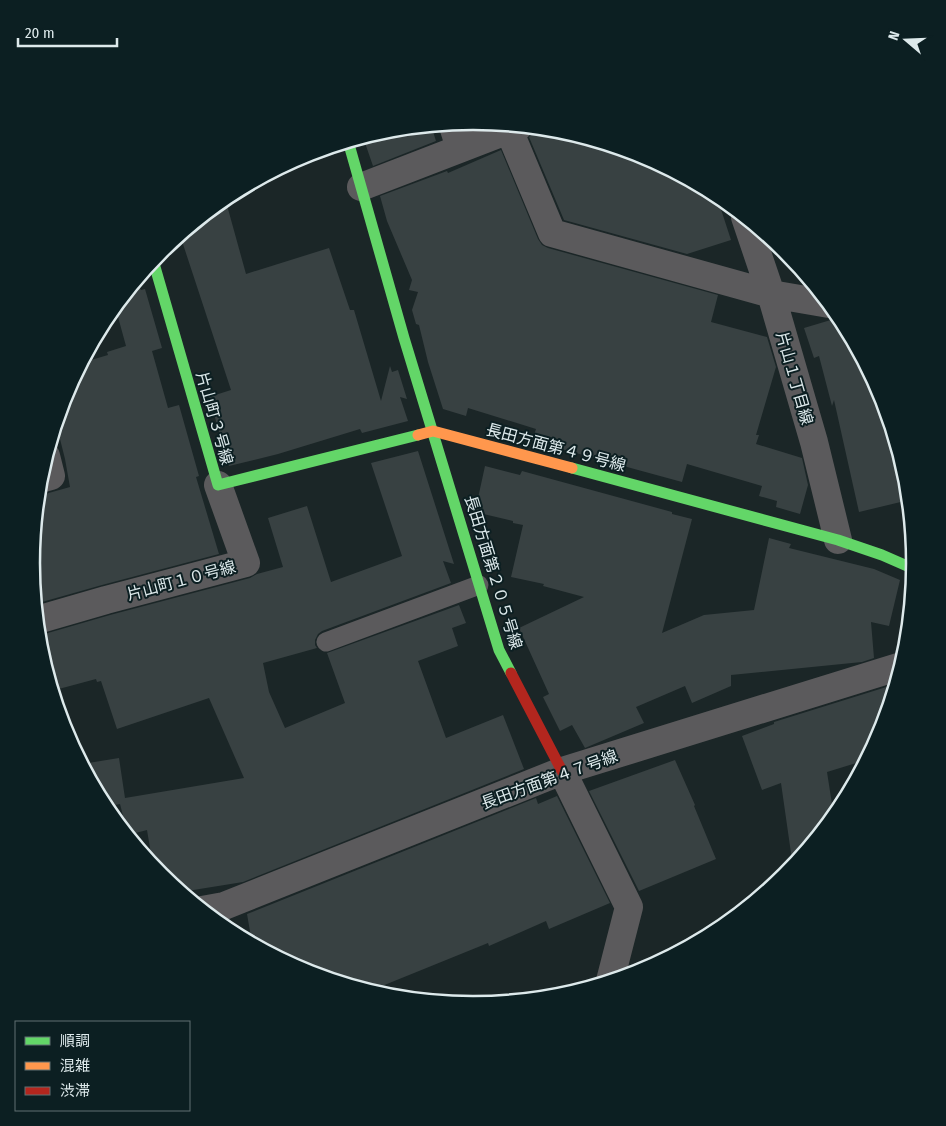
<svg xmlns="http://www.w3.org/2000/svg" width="946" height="1126" font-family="'Fira Sans Condensed','Noto Sans JP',sans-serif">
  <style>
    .building { fill: #384142 }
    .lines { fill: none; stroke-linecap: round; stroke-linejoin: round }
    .lane { stroke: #5b5a5c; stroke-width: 19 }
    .street { stroke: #5b5a5c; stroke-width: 28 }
    .fast { stroke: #63d668; stroke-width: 11 }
    .slow { stroke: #ff974d; stroke-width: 11 }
    .jam { stroke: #b3261e; stroke-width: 11 }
    .labels { text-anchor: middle; stroke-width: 4; stroke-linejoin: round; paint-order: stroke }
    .street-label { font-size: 16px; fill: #dde9eb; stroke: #0c1f22 }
    .rim { fill: none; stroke: #dde9eb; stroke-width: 2.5 }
  </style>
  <rect width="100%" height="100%" fill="#1b2627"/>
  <!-- building -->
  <path class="building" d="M 431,125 L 436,141 L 373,166 L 363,137 L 387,130 Z
    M 537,128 L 559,130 L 642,155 L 716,194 L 731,240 L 687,254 L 564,220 L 529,137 L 531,135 L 534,129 Z
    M 501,150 L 538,239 L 542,245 L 548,248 L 718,295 L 711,322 L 767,337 L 776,367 L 756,435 L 759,435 L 756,444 L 802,458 L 808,485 L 800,514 L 776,507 L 777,501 L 759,496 L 762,486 L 687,464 L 682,482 L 532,441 L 536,429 L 468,408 L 466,416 L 443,409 L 428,362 L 419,325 L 416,324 L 412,310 L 418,292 L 409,290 L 412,280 L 387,221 L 380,196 L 447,171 L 448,173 Z
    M 225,198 L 246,274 L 329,248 L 350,310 L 354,310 L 381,401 L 390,366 L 392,372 L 398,370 L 407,399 L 400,397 L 408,421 L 362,433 L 360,429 L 278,454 L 229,466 L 209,397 L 231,390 L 180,235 Z
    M 136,281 L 141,290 L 145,289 L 162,348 L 152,351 L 168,408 L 179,405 L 199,476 L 196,477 L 219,554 L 102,585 L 35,604 L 31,563 L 38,496 L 70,487 L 65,459 L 56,423 L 65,394 L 81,363 L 108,355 L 107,352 L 126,346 L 115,306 Z
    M 834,319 L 836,328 L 844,325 L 881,394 L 906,477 L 909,500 L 859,512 L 834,400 L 832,406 L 819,356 L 814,358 L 804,328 Z
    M 418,451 L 454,564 L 443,561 L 451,583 L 322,631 L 318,634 L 315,640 L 315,645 L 317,648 L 263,663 L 269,692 L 285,728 L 345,703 L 327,653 L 459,605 L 466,623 L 452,628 L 458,646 L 418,661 L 446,738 L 503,715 L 524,769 L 243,882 L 181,892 L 160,875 L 153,866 L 147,830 L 128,835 L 120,804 L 105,807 L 82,764 L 119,758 L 125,798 L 244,778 L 209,698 L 117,729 L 101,681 L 97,682 L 96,679 L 55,690 L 41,635 L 110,615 L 250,578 L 257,574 L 283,567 L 268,518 L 307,506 L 331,582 L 402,556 L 371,463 Z
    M 485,466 L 520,475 L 522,471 L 672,512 L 672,514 L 692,519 L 662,633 L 704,615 L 754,610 L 769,538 L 791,544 L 789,548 L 874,569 L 900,580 L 889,626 L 871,622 L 874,658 L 862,662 L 731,675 L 731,686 L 692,703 L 685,686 L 636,707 L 644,723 L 585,748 L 572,725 L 560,731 L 543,697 L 549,694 L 519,628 L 584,597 L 543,586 L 544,584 L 511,577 L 523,525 L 513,523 L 513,521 L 475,512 Z
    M 896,684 L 881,732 L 866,760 L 827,772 L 834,817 L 793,867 L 781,783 L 762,790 L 742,736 L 774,724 L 774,722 Z
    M 675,760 L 695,805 L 694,806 L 716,859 L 639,891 L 589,791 Z
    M 557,796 L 610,903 L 549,929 L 546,921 L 489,946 L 488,943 L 382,986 L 382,995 L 304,971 L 252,943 L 247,914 L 536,798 L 538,804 Z"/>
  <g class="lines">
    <!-- lane -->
    <path class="lane" d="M 326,642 L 479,585"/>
    <!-- street -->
    <path class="street" d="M 452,123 L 460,148
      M 509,130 L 552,233 L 771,294 L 829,304
      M 361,187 L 519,126
      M 745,217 L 771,294 L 814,442 L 838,540
      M 40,479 L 51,476 L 46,456
      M 37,620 L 106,600 L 246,563 L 218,485
      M 562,771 L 629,907 L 610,981
      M 202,910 L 224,906 L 562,771 L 901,666"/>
    <!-- fast -->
    <path class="fast" d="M 348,141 L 404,338 L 499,650 L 511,673
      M 153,260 L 218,485 L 418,435
      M 572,468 L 838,540 L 882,555 L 914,569"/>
    <!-- slow -->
    <path class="slow" d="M 418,435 L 433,431 L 572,468"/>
    <!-- jam -->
    <path class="jam" d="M 511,673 L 562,771"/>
  </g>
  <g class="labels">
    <!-- street labels -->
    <g class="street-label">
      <text transform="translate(795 378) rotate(74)" y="6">片山１丁目線</text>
      <text transform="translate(215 418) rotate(74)" y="6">片山町３号線</text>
      <text transform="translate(556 447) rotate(15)" y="6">長田方面第４９号線</text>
      <text transform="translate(494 572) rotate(73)" y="6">長田方面第２０５号線</text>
      <text transform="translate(181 580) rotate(-15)" y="6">片山町１０号線</text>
      <text transform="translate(549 779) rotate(-20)" y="6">長田方面第４７号線</text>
    </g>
  </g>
  <!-- crop -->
  <path d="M0 0H946V1126H0ZM40 563a433 433 0 1 1 866 0a433 433 0 1 1-866 0Z" fill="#0c1f22" fill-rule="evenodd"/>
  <path class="rim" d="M40 563a433 433 0 1 1 866 0a433 433 0 1 1-866 0Z"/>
  <!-- legend -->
  <rect x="15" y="1021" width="175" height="90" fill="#0c1f22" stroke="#607072"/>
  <rect x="25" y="1037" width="25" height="8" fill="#63d668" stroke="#607072"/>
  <text x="60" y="1046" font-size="15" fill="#dde9eb">順調</text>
  <rect x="25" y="1062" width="25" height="8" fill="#ff974d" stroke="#607072"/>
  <text x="60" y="1071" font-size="15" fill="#dde9eb">混雑</text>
  <rect x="25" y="1087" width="25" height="8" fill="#b3261e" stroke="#607072"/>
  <text x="60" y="1096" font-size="15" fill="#dde9eb">渋滞</text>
  <!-- north arrow -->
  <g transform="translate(906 40) rotate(289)" stroke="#0c1f22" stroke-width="4" paint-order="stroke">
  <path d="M0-4L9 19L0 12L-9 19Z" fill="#dde9eb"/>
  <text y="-8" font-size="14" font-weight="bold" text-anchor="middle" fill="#dde9eb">N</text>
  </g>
  <!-- scale -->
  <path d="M18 38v8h99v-8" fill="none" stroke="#dde9eb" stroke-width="2.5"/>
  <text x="25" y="38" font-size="15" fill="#dde9eb" stroke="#0c1f22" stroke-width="4" paint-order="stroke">20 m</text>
</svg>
